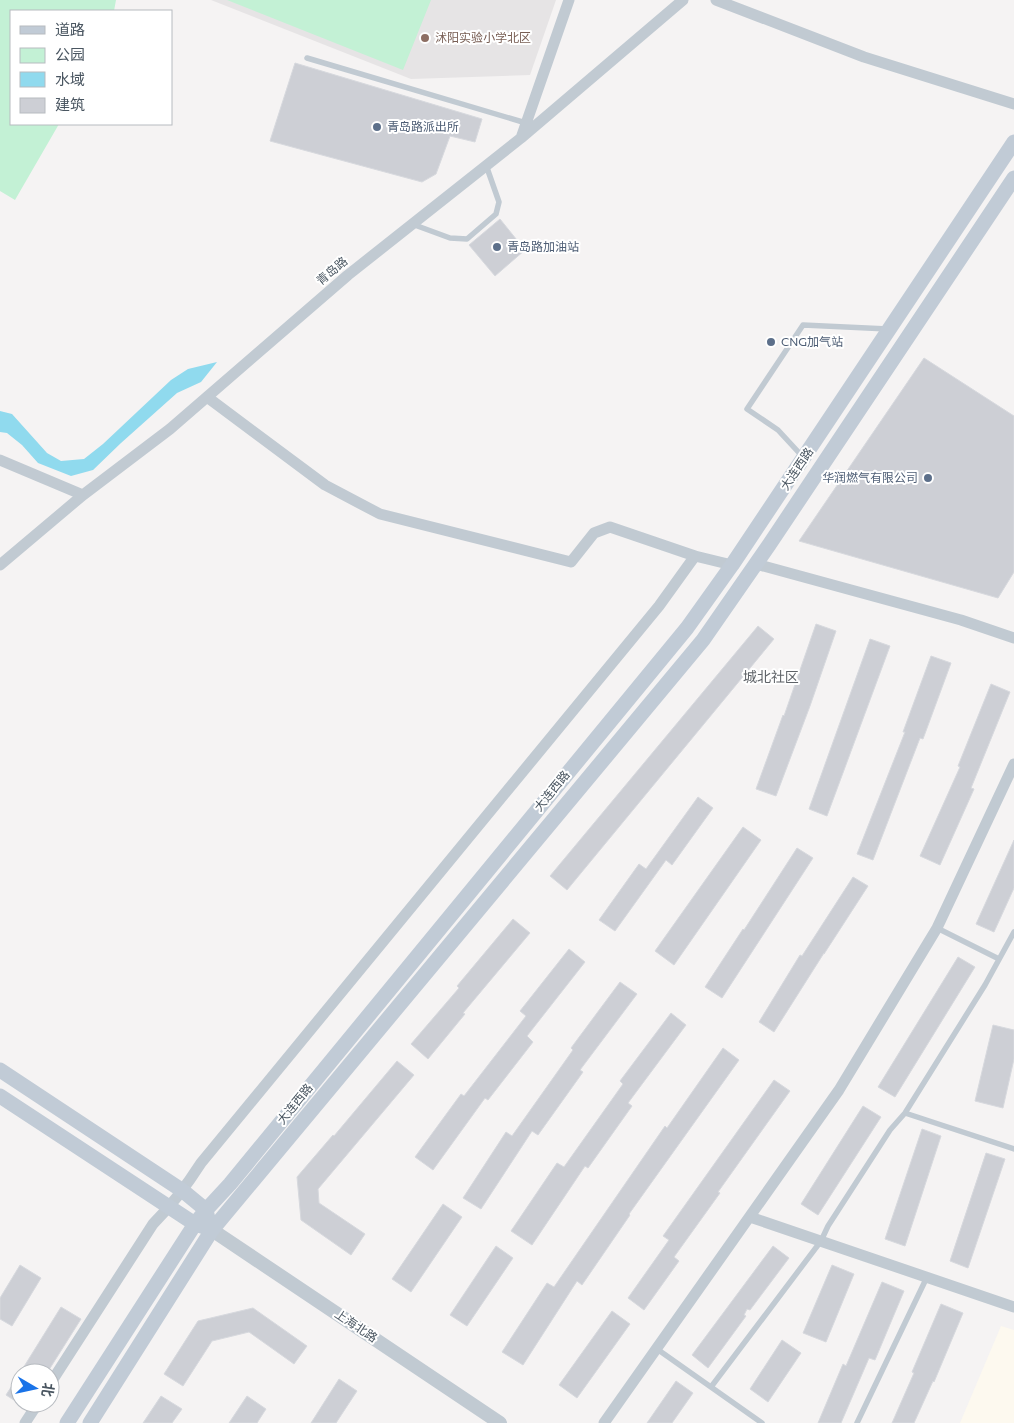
<svg xmlns="http://www.w3.org/2000/svg" width="1014" height="1423" font-family="Commissioner,'Noto Sans SC',sans-serif">
  <style>
    .commercial { fill: #fdf9ef }
    .education { fill: #e6e4e5 }
    .green { fill: #c3f1d5 }
    .water { fill: #90daee }
    .building { fill: #cdcfd5; stroke: #d7d9de }
    .lines { fill: none; stroke-linecap: round; stroke-linejoin: round }
    .service { stroke: #c1cad2; stroke-width: 5.5 }
    .minor { stroke: #c1cad2; stroke-width: 11 }
    .tertiary { stroke: #c1cad2; stroke-width: 14 }
    .secondary { stroke: #c1cbd6; stroke-width: 15 }
    .education-dot { fill: #8d6e63; stroke: #fff; stroke-width: 2 }
    .service-dot { fill: #5c6f8a; stroke: #fff; stroke-width: 2 }
    .labels { text-anchor: middle; stroke-width: 4; stroke-linejoin: round; paint-order: stroke }
    .education-label { font-size: 12px; fill: #785e54; stroke: #fff; text-anchor: start }
    .service-label { font-size: 12px; fill: #4e5e75; stroke: #fff; text-anchor: start }
    .street-label { font-size: 12px; fill: #4a5661; stroke: #fff }
    .neighbourhood-label { font-size: 14px; fill: #5f6368; stroke: #fff }
  </style>
  <rect width="100%" height="100%" fill="#f5f3f3"/>
  <!-- commercial -->
  <path class="commercial" d="M 1001,1326 L 1014,1330 L 1014,1423 L 960,1423 Z"/>
  <!-- education -->
  <path class="education" d="M 211,0 L 556,0 L 530,75 L 411,79 Z"/>
  <!-- green -->
  <path class="green" d="M 0,0 L 116,0 L 114,11 L 11,11 L 11,124 L 59,124 L 15,200 L 0,191 Z
    M 227,0 L 431,0 L 403,70 Z"/>
  <!-- water -->
  <path class="water" d="M 217,362 L 201,382 L 177,393 L 121,443 L 93,470 L 71,476 L 38,463 L 22,445 L 7,433 L 0,432 L 0,411 L 12,414 L 47,453 L 61,461 L 84,459 L 103,444 L 171,380 L 188,369 Z"/>
  <!-- building -->
  <path class="building" d="M 295,63 L 482,119 L 475,142 L 450,136 L 436,174 L 422,182 L 270,141 Z
    M 500,219 L 525,250 L 495,276 L 469,245 Z
    M 924,358 L 1014,416 L 1014,572 L 998,598 L 799,541 Z
    M 816,624 L 836,631 L 810,706 L 776,796 L 756,789 L 783,715 L 784,716 Z
    M 758,626 L 774,639 L 567,890 L 550,876 Z
    M 870,639 L 890,646 L 827,816 L 809,809 Z
    M 931,656 L 951,663 L 923,739 L 920,738 L 873,860 L 857,854 L 905,732 L 903,732 Z
    M 991,684 L 1010,692 L 971,788 L 974,789 L 940,865 L 920,856 L 960,767 L 958,766 Z
    M 698,797 L 713,808 L 672,865 L 666,860 L 615,931 L 599,920 L 639,864 L 646,869 Z
    M 743,827 L 761,840 L 674,965 L 655,951 Z
    M 1014,840 L 1014,888 L 994,932 L 976,924 Z
    M 797,848 L 813,858 L 722,998 L 705,987 L 743,929 L 744,930 Z
    M 853,877 L 868,886 L 824,954 L 824,953 L 774,1032 L 759,1022 L 800,955 L 802,956 Z
    M 513,919 L 530,933 L 463,1013 L 465,1014 L 428,1059 L 411,1044 L 459,988 L 457,986 Z
    M 569,949 L 585,962 L 527,1036 L 533,1042 L 488,1100 L 485,1098 L 433,1170 L 415,1157 L 461,1094 L 464,1096 L 526,1016 L 520,1011 Z
    M 958,957 L 975,967 L 895,1097 L 878,1087 Z
    M 620,982 L 637,994 L 580,1070 L 583,1072 L 538,1135 L 532,1131 L 481,1209 L 463,1198 L 506,1132 L 512,1136 L 573,1050 L 571,1048 Z
    M 671,1013 L 686,1025 L 628,1103 L 632,1106 L 588,1168 L 585,1166 L 532,1245 L 511,1231 L 557,1163 L 564,1167 L 623,1084 L 620,1081 Z
    M 993,1025 L 1014,1030 L 1014,1059 L 1003,1108 L 975,1101 Z
    M 723,1048 L 739,1060 L 629,1214 L 630,1215 L 582,1285 L 577,1281 L 523,1365 L 502,1352 L 547,1283 L 554,1287 L 665,1126 L 667,1128 Z
    M 397,1061 L 414,1075 L 318,1189 L 319,1203 L 365,1234 L 351,1255 L 301,1220 L 297,1177 L 333,1135 L 334,1136 Z
    M 774,1080 L 790,1091 L 718,1192 L 720,1193 L 674,1257 L 679,1261 L 644,1310 L 628,1298 L 669,1240 L 663,1236 Z
    M 863,1106 L 881,1117 L 818,1215 L 801,1204 Z
    M 922,1129 L 941,1136 L 905,1246 L 885,1239 Z
    M 986,1153 L 1005,1159 L 968,1268 L 950,1261 Z
    M 443,1204 L 462,1217 L 411,1292 L 392,1279 Z
    M 496,1246 L 513,1258 L 467,1326 L 450,1315 Z
    M 773,1246 L 789,1258 L 750,1310 L 747,1309 L 744,1315 L 746,1316 L 708,1368 L 692,1355 Z
    M 20,1265 L 41,1278 L 12,1326 L 0,1319 L 0,1298 Z
    M 832,1265 L 854,1274 L 826,1342 L 803,1333 Z
    M 882,1282 L 904,1291 L 875,1360 L 869,1358 L 841,1423 L 818,1423 L 843,1364 L 846,1366 Z
    M 941,1304 L 963,1313 L 934,1382 L 933,1381 L 914,1423 L 892,1423 L 914,1373 L 912,1372 Z
    M 61,1307 L 81,1319 L 47,1373 L 20,1373 Z
    M 253,1308 L 307,1346 L 294,1364 L 249,1332 L 212,1341 L 183,1386 L 164,1374 L 198,1321 Z
    M 612,1311 L 630,1324 L 577,1398 L 559,1385 Z
    M 782,1340 L 801,1353 L 768,1402 L 750,1389 Z
    M 20,1373 L 20,1404 L 6,1395 Z
    M 339,1379 L 357,1391 L 336,1423 L 311,1423 Z
    M 676,1381 L 693,1393 L 672,1423 L 647,1423 Z
    M 161,1396 L 182,1409 L 172,1423 L 143,1423 Z
    M 247,1396 L 266,1409 L 257,1423 L 229,1423 Z"/>
  <g class="lines">
    <!-- service -->
    <path class="service" d="M 307,58 L 526,123
      M 412,224 L 450,238 L 467,239 L 496,214 L 499,202 L 486,165
      M 802,456 L 778,430 L 747,409 L 803,325 L 888,329
      M 937,928 L 999,959
      M 905,1113 L 1014,1149
      M 657,1349 L 762,1423
      M 711,1387 L 821,1241 L 828,1226 L 890,1130 L 905,1113 L 985,985 L 1014,932
      M 857,1423 L 927,1277"/>
    <!-- minor -->
    <path class="minor" d="M 716,0 L 864,57 L 1014,104
      M 521,138 L 569,0
      M 207,397 L 325,485 L 380,514 L 571,562 L 594,533 L 610,527 L 695,556
      M 0,460 L 83,495
      M 756,564 L 961,620 L 1014,638
      M 0,565 L 83,495 L 170,429 L 348,275 L 521,138 L 683,0
      M 750,1217 L 1014,1307
      M 50,1384 L 153,1224 C 172,1205 187,1185 201,1163 L 659,606 L 695,556 L 732,565
      M 25,1423 L 38,1403
      M 604,1423 L 839,1090 L 937,928 L 1014,764"/>
    <!-- tertiary -->
    <path class="tertiary" d="M 212,1230 L 500,1423"/>
    <!-- secondary -->
    <path class="secondary" d="M 0,1070 L 183,1191 L 206,1210 L 208,1219
      M 0,1096 L 195,1224 L 205,1227
      M 67,1423 L 195,1224 L 206,1210 L 230,1184 L 687,628 L 732,565 L 1014,142
      M 90,1423 L 212,1230 L 703,640 L 769,545 L 1014,178"/>
  </g>
  <!-- markers -->
  <circle class="education-dot" cx="425" cy="38" r="5"/>
  <g class="service-dot">
    <circle cx="377" cy="127" r="5"/>
    <circle cx="497" cy="247" r="5"/>
    <circle cx="771" cy="342" r="5"/>
    <circle cx="928" cy="478" r="5"/>
  </g>
  <g class="labels">
    <!-- education labels -->
    <g class="education-label">
      <text x="435" y="42">沭阳实验小学北区</text>
    </g>
    <!-- service labels -->
    <g class="service-label">
      <text x="387" y="131">青岛路派出所</text>
      <text x="507" y="251">青岛路加油站</text>
      <text x="781" y="346">CNG加气站</text>
      <text x="918" y="482" text-anchor="end">华润燃气有限公司</text>
    </g>
    <!-- street labels -->
    <g class="street-label">
      <text transform="translate(332 271) rotate(-40)" y="4">青岛路</text>
      <text transform="translate(797 469) rotate(-56)" y="4">大连西路</text>
      <text transform="translate(552 791) rotate(-51)" y="4">大连西路</text>
      <text transform="translate(295 1104) rotate(-51)" y="4">大连西路</text>
      <text transform="translate(356 1326) rotate(34)" y="4">上海北路</text>
    </g>
    <!-- neighbourhood labels -->
    <g class="neighbourhood-label">
      <text x="771" y="682">城北社区</text>
    </g>
  </g>
  <!-- legend -->
  <rect x="10" y="10" width="162" height="115" fill="#ffffff" stroke="#b7bbc0"/>
  <rect x="20" y="26" width="25" height="8" fill="#c1cbd6" stroke="#b7bbc0"/>
  <text x="55" y="35" font-size="15" fill="#4a5661">道路</text>
  <rect x="20" y="48" width="25" height="15" fill="#c3f1d5" stroke="#b7bbc0"/>
  <text x="55" y="60" font-size="15" fill="#4a5661">公园</text>
  <rect x="20" y="72" width="25" height="15" fill="#90daee" stroke="#b7bbc0"/>
  <text x="55" y="85" font-size="15" fill="#4a5661">水域</text>
  <rect x="20" y="98" width="25" height="15" fill="#cdcfd5" stroke="#b7bbc0"/>
  <text x="55" y="110" font-size="15" fill="#4a5661">建筑</text>
  <!-- north arrow -->
  <g transform="translate(35 1388) rotate(99)"><circle r="24" fill="#ffffff" stroke="#b7bbc0"/>
  <path d="M0-4L9 19L0 12L-9 19Z" fill="#1a73e8"/>
  <text y="-8" font-size="14" font-weight="bold" text-anchor="middle" fill="#4a5661">北</text>
  </g>
</svg>
